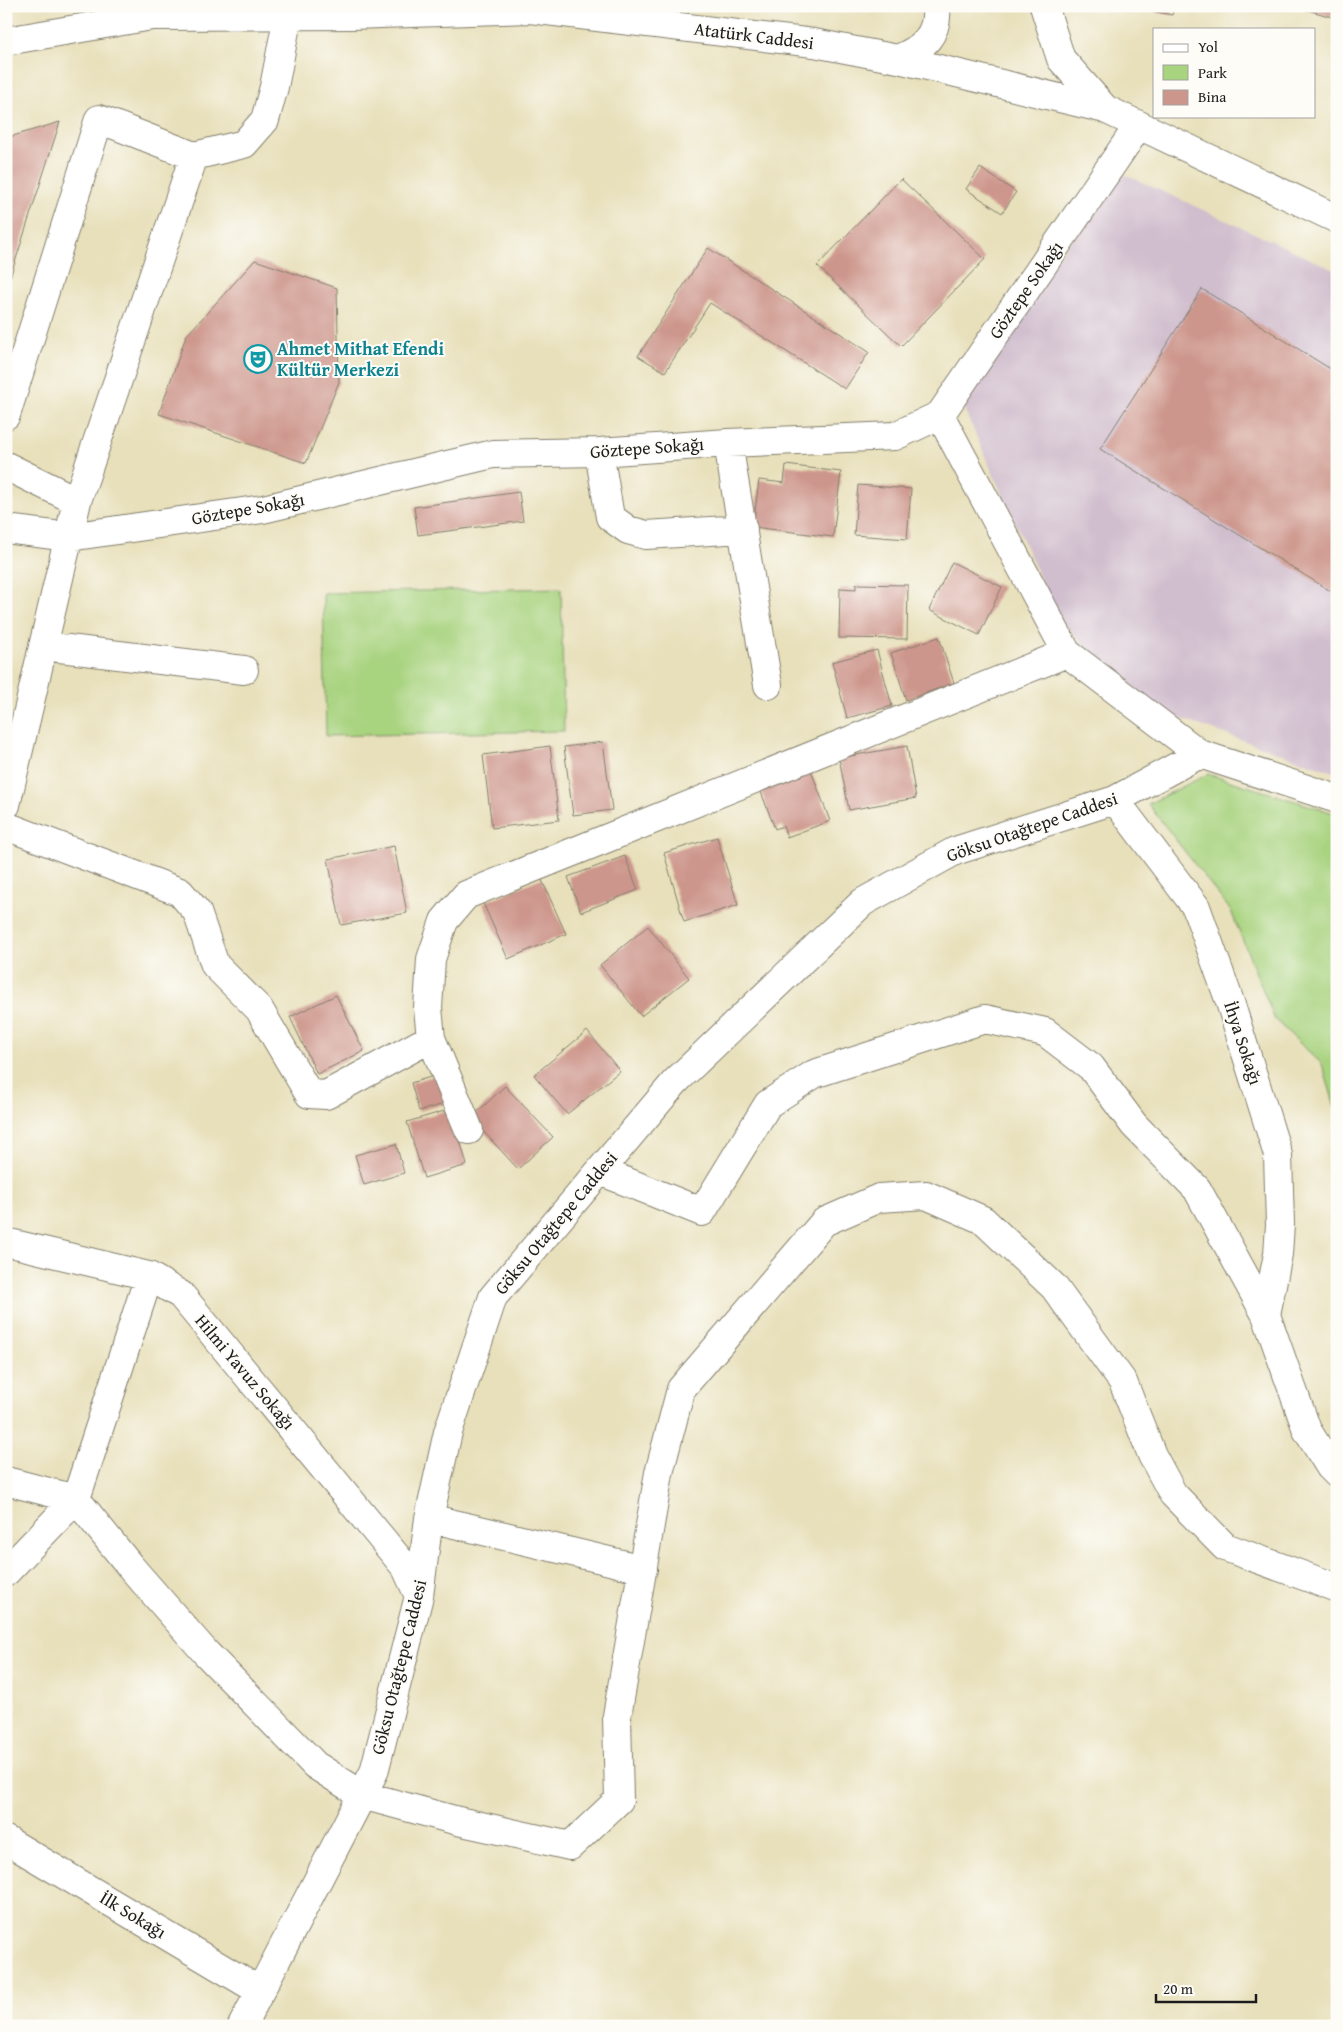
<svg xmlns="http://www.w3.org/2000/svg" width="1343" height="2032" font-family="'Gentium Book Plus',serif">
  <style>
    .industrial { fill: #d0bdcd }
    .green { fill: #a8d37f; stroke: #62784e }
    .building { fill: #cd968c }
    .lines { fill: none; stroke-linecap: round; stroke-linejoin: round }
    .minor-casing { stroke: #827e6c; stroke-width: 30 }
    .major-casing { stroke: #827e6c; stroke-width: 30 }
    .minor { stroke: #fff; stroke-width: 28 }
    .major { stroke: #fff; stroke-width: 28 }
    .labels { text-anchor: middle; stroke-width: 4; stroke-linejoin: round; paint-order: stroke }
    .street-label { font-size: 18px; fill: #1c1c1c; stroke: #fdfcf7 }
    .culture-label { font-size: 18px; font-weight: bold; fill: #0d838f; stroke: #fdfcf7; text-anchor: start }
  </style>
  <rect width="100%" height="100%" fill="#fdfcf7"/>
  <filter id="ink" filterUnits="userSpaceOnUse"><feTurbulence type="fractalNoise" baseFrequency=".02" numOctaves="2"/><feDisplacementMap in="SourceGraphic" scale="10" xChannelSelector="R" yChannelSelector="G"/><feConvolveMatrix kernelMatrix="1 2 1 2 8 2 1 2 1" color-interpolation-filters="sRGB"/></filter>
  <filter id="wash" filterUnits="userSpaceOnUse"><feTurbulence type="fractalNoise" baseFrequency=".0096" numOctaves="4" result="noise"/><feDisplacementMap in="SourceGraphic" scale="20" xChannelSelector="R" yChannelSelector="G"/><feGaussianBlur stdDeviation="1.12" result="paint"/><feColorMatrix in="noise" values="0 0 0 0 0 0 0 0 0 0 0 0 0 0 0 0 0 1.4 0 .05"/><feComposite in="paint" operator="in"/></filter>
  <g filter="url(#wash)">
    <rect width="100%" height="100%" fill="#e8e0bb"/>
    <!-- industrial -->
    <path class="industrial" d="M 1122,173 L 1337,271 L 1337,773 L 1147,707 L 1059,620 L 956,391 Z"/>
    <!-- green -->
    <path class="green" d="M 561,588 L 564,731 L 326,736 L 323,593 Z
      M 1208,774 L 1337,814 L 1337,1113 L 1322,1064 L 1275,1020 L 1231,911 L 1148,804 Z"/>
    <g id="blocks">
      <!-- building -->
      <path class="building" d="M 1125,6 L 1174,6 L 1172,15 Z
        M 1294,6 L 1335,6 L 1332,17 Z
        M 60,122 L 7,287 L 6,287 L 6,138 Z
        M 980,168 L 1016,192 L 1002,213 L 966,189 Z
        M 901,179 L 985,259 L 901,346 L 817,266 Z
        M 708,248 L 869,352 L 845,389 L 710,303 L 665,372 L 638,356 Z
        M 255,260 L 337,288 L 339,382 L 306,463 L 159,414 L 186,336 Z
        M 1202,289 L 1337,373 L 1337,595 L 1100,449 Z
        M 786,465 L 841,472 L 833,537 L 753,527 L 759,480 L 784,483 Z
        M 858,485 L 911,489 L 907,539 L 854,535 Z
        M 519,492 L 523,521 L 418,535 L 414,507 Z
        M 952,562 L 1002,587 L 979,635 L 929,610 Z
        M 856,584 L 908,585 L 907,639 L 839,638 L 840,588 L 856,589 Z
        M 939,637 L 954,683 L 906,700 L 891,653 Z
        M 877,650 L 892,706 L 847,718 L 832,662 Z
        M 603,742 L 612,810 L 573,815 L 564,747 Z
        M 550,746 L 559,820 L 492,828 L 483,755 Z
        M 907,746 L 916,798 L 849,810 L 839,758 Z
        M 809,765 L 830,821 L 787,837 L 783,826 L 775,829 L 758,784 Z
        M 717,837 L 738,905 L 684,922 L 664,853 Z
        M 394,846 L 407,913 L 341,925 L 328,859 Z
        M 625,856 L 638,890 L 581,912 L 568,877 Z
        M 541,878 L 566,934 L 508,959 L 483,903 Z
        M 648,926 L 689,978 L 641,1016 L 600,965 Z
        M 336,995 L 364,1051 L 317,1074 L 290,1017 Z
        M 587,1031 L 620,1071 L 567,1114 L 534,1075 Z
        M 440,1074 L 448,1103 L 419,1111 L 411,1083 Z
        M 505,1086 L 553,1137 L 518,1169 L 471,1118 Z
        M 451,1109 L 467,1165 L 424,1178 L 407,1122 Z
        M 396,1144 L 404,1173 L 364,1185 L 355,1155 Z"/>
    </g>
  </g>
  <g filter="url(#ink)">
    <use href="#blocks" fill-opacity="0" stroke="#827e6c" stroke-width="1"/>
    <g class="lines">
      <defs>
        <path id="minor" d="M 194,156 L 244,144 L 265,120 L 274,87 L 288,15
          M 6,415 L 99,119 L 194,156 L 77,501 L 6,805
          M 940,415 L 1067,653 L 1200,754 L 1337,799
          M 728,443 L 768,685
          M 599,452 L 610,517 L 628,530 L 646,535 L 743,529
          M 6,466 L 77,501
          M 6,529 L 69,537 L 263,509 L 493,454 L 599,452 L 728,443 L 895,436 L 940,415 L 1139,125
          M 43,646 L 244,670
          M 1115,800 L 1196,907 L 1230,1002 L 1278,1155 L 1280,1225 L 1278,1254 L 1266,1315
          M 6,826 L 180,892 L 197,912 L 215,965 L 259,1009 L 309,1094 L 326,1095 L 431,1038
          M 469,1130 L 431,1038 L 428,1008 L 431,959 L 444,921 L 466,895 L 1067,653
          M 600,1171 L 702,1212 L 768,1104 L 814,1074 L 985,1019 L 1045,1032 L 1091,1067 L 1134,1125 L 1197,1189 L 1266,1315 L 1307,1430 L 1330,1467 L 1337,1474
          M 6,1242 L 149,1276 L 181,1295 L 406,1568 L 419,1596
          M 6,1481 L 76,1499 L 130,1566 L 206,1653 L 315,1765 L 362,1795 L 458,1821 L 570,1846 L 619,1800 L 617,1716 L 659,1473 L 681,1389 L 824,1222 L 879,1198 L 926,1195 L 983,1220 L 1054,1287 L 1123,1382 L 1152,1455 L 1173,1494 L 1225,1547 L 1337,1588
          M 429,1518 L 643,1569
          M 6,1572 L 76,1499 L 149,1276
          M 6,1840 L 260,1991
          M 242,2026 L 374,1772 L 419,1596 L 429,1518 L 448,1432 L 493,1297 L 675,1082 L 863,902 L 955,851 L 1115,800 L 1200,754"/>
        <path id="major" d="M 1044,6 L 1061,59 L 1105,109
          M 6,41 L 152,16 L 351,15 L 530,9 L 814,43 L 898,59 L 1105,109 L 1337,219
          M 898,59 C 922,49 939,35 936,6"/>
      </defs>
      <!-- minor casing -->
      <use href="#minor" class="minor-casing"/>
      <!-- major casing -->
      <use href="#major" class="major-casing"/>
      <!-- minor -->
      <use href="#minor" class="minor"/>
      <!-- major -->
      <use href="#major" class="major"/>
    </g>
  </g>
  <!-- icons -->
  <defs>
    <symbol id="theatre-ring" viewBox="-11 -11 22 22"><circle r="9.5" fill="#fdfcf7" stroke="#0f9aa8" stroke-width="1.5"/><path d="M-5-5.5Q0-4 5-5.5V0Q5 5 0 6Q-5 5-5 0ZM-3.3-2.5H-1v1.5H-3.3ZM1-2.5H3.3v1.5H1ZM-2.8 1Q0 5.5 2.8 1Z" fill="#0f9aa8"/></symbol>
  </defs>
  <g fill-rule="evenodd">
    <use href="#theatre-ring" x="242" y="343" width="32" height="32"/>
  </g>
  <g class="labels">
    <!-- street labels -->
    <g class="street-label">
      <text transform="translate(754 36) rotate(7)" y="6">Atatürk Caddesi</text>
      <text transform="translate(1026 290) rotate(-55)" y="6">Göztepe Sokağı</text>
      <text transform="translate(647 448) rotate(-4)" y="6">Göztepe Sokağı</text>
      <text transform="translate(248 509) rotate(-10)" y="6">Göztepe Sokağı</text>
      <text transform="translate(1032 827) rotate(-19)" y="6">Göksu Otağtepe Caddesi</text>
      <text transform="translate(1243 1043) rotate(72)" y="6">İhya Sokağı</text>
      <text transform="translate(556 1223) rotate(-50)" y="6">Göksu Otağtepe Caddesi</text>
      <text transform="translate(245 1372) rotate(50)" y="6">Hilmi Yavuz Sokağı</text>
      <text transform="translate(399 1667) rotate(-76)" y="6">Göksu Otağtepe Caddesi</text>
      <text transform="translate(133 1915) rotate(31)" y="6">İlk Sokağı</text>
    </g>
    <!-- culture labels -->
    <g class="culture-label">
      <text x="277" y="355">Ahmet Mithat Efendi<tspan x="277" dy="21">Kültür Merkezi</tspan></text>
    </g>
  </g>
  <!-- margin -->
  <rect width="1343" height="2032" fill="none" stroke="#fdfcf7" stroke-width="25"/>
  <!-- legend -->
  <rect x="1153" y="28" width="162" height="90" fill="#fdfcf7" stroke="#a3a29f"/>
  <rect x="1163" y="44" width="25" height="8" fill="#ffffff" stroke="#a3a29f"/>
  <text x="1198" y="52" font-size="15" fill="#1c1c1c">Yol</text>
  <rect x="1163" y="65" width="25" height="15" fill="#a8d37f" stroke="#a3a29f"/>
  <text x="1198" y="78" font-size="15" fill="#1c1c1c">Park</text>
  <rect x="1163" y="90" width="25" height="15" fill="#cd968c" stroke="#a3a29f"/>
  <text x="1198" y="102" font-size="15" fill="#1c1c1c">Bina</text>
  <!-- scale -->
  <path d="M1156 1994v8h100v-8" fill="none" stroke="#1c1c1c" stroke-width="2.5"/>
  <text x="1163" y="1994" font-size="15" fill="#1c1c1c" stroke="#fdfcf7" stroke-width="4" paint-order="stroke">20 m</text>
</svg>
